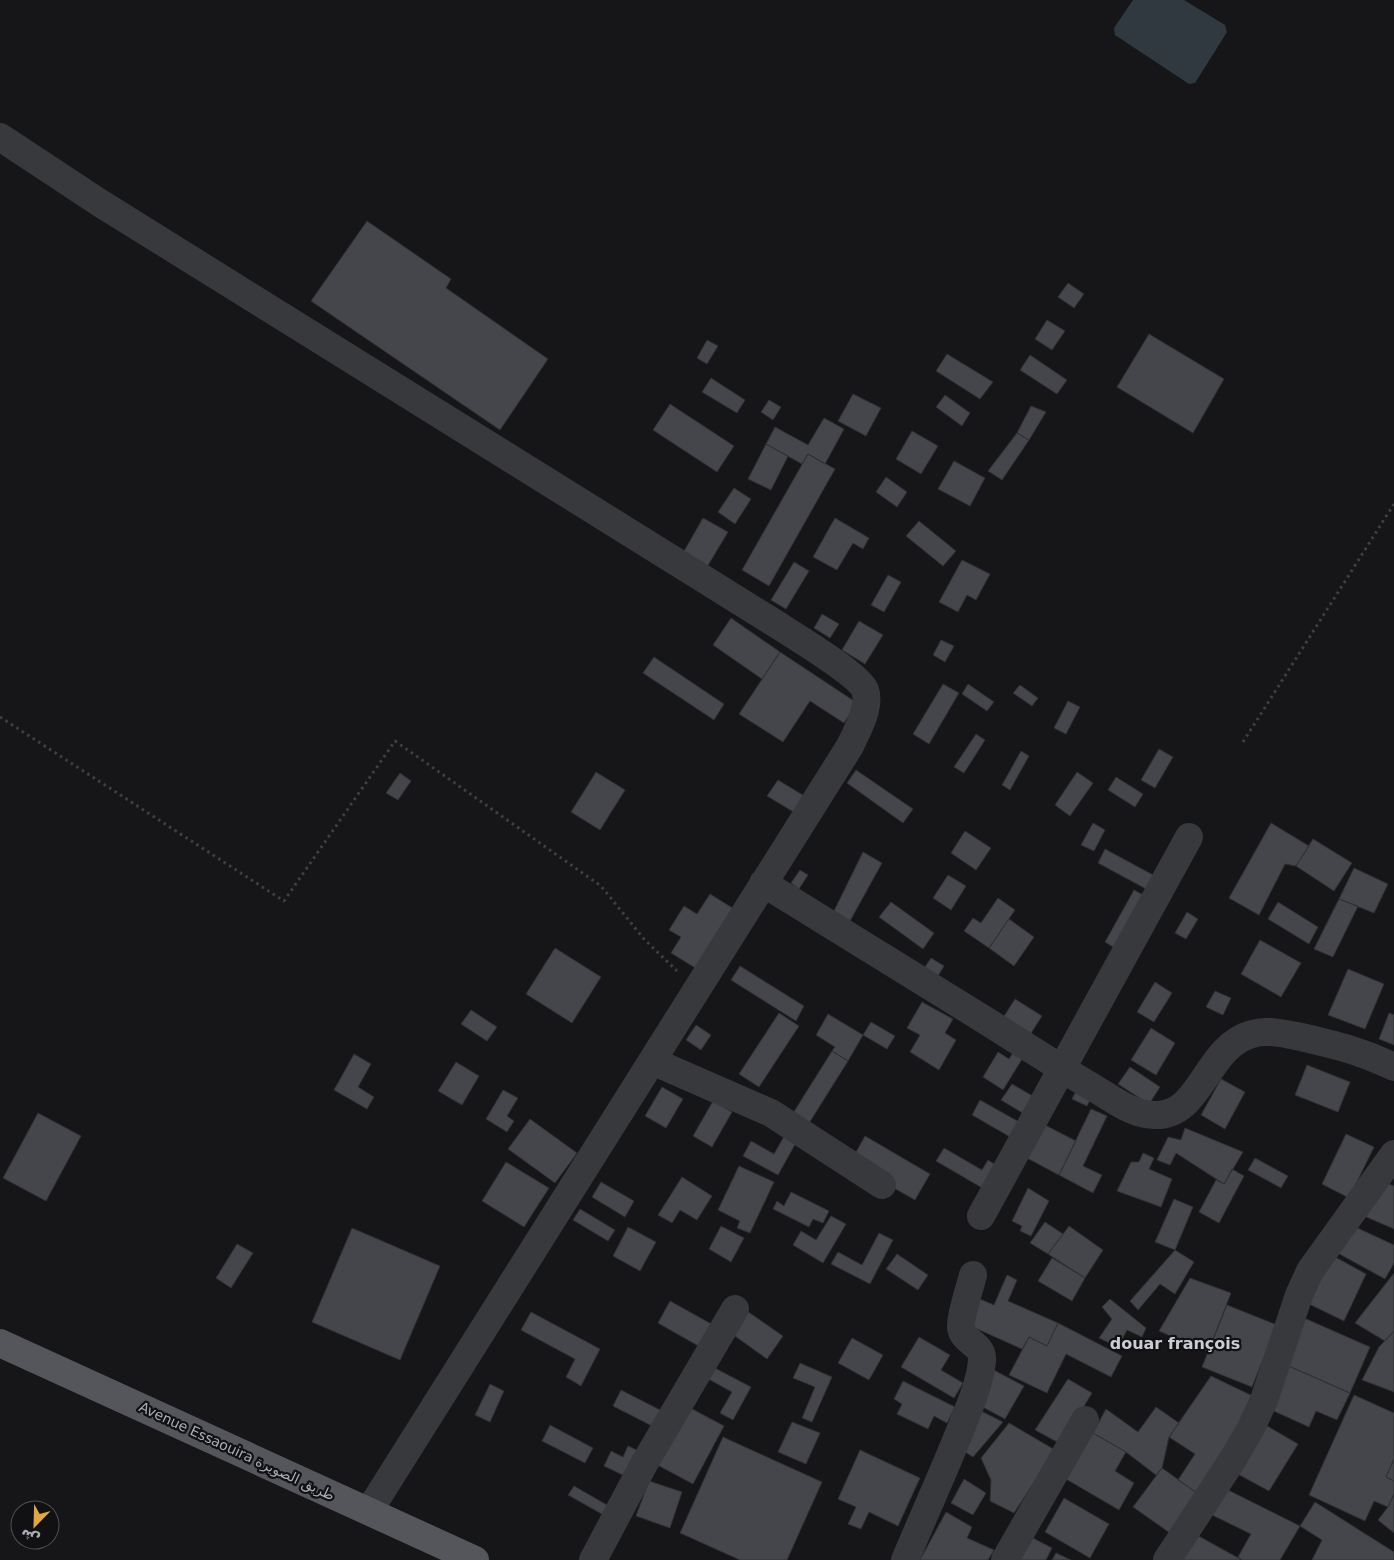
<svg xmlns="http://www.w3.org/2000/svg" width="1394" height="1560" font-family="'DejaVu Sans',Vazirmatn,sans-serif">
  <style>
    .water { fill: #303940 }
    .building { fill: #45464b; stroke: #303134 }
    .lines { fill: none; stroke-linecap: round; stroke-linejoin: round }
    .path { stroke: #3e4043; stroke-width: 3; stroke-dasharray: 2.5 4; stroke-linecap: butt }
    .street { stroke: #38393d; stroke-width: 28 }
    .primary { stroke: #54565b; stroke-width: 28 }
    .labels { text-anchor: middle; stroke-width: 4.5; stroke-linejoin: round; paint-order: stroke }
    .street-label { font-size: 14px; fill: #a9aeb7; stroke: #111113 }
    .quarter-label { font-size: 16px; font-weight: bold; fill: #cacdd3; stroke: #111113 }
  </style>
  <rect width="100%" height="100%" fill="#161618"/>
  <!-- water -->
  <path class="water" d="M 1133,0 L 1184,0 L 1225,25 L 1227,32 L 1195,83 L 1189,84 L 1115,35 L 1114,28 Z"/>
  <!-- building -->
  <path class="building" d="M 367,221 L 451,279 L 446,288 L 548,359 L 500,430 L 311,301 Z
    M 1068,283 L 1084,294 L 1074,308 L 1058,297 Z
    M 1047,320 L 1065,331 L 1052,350 L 1035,339 Z
    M 1149,334 L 1224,379 L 1193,433 L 1117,387 Z
    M 707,340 L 718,346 L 707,364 L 697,358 Z
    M 947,354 L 993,382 L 980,399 L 936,371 Z
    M 1030,355 L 1067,380 L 1057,394 L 1020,370 Z
    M 711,378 L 745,400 L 737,413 L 702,392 Z
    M 853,394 L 881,408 L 866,436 L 838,421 Z
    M 945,395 L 970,413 L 962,426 L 936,407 Z
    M 769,400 L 781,407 L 773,420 L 761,412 Z
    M 670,404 L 734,446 L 717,472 L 653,430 Z
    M 1031,406 L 1046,412 L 1029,440 L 1017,433 Z
    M 824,418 L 844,429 L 825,464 L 808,454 L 802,464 L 766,444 L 775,427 L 808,445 Z
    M 912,431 L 938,446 L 921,474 L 896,459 Z
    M 1017,433 L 1029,440 L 1002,480 L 988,471 Z
    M 766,444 L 788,456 L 771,490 L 748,479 Z
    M 808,454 L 835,469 L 769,586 L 742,570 Z
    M 954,461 L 985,478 L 970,506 L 938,489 Z
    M 886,477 L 907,492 L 897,507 L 876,492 Z
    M 734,488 L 751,499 L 735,524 L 718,512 Z
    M 703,518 L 728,532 L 707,567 L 683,553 Z
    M 835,518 L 869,538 L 863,549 L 853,543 L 837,570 L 813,557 Z
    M 919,521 L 956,551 L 943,566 L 906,536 Z
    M 962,560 L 990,574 L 976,600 L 967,595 L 958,612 L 939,602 Z
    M 794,562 L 809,571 L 786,609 L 771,600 Z
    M 888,575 L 901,582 L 884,612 L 871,605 Z
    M 822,614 L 839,624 L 830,638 L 814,628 Z
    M 731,618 L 780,652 L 762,679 L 713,645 Z
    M 859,621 L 883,635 L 865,664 L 842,650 Z
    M 941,640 L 954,646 L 945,662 L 933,655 Z
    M 780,652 L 857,703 L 844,723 L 810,701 L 783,742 L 739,714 Z
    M 654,657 L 724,704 L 714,720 L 643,673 Z
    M 943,684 L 959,693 L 929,744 L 913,734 Z
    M 968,684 L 994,702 L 987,711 L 962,694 Z
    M 1020,685 L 1038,698 L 1032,706 L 1013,693 Z
    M 1068,701 L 1080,707 L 1066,734 L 1054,728 Z
    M 976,734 L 985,740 L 964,773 L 954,767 Z
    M 1159,749 L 1173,757 L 1155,788 L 1141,780 Z
    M 1021,751 L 1029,756 L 1010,790 L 1002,785 Z
    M 856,770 L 913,809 L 903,823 L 847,783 Z
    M 596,772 L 625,790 L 600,830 L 571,812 Z
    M 1077,772 L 1093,783 L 1070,816 L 1055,805 Z
    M 400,773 L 411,781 L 398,800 L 386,793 Z
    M 1116,777 L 1143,794 L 1135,807 L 1108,790 Z
    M 778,780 L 806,797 L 797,814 L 767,796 Z
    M 1093,823 L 1105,830 L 1094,851 L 1081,845 Z
    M 1271,823 L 1309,846 L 1296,866 L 1285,864 L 1259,915 L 1229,898 Z
    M 965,831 L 991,848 L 976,870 L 951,853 Z
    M 1313,839 L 1352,863 L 1334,891 L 1296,866 Z
    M 1105,849 L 1155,876 L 1148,890 L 1098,863 Z
    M 863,852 L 882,863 L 850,921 L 834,911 Z
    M 1354,868 L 1388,884 L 1374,913 L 1339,899 Z
    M 800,870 L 808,875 L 799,889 L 791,883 Z
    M 948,875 L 966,886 L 951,910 L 933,898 Z
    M 1134,890 L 1147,897 L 1118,950 L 1105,942 Z
    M 710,894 L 739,912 L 702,972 L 671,953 L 681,937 L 669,930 L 684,906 L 697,914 Z
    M 998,898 L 1015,910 L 989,948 L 964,931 L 973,918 L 981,923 Z
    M 1339,899 L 1358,906 L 1333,957 L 1314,949 Z
    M 891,902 L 934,933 L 923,949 L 879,917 Z
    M 1278,902 L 1318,927 L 1309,944 L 1268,919 Z
    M 1187,912 L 1198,919 L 1186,939 L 1175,933 Z
    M 1009,919 L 1034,937 L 1014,966 L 989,948 Z
    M 1260,940 L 1301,963 L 1281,997 L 1241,974 Z
    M 555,948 L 601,977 L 572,1023 L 526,994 Z
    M 931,958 L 944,966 L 936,979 L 923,970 Z
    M 740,966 L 804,1006 L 796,1021 L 731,980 Z
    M 1348,969 L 1384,984 L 1365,1029 L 1328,1015 Z
    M 1155,982 L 1172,993 L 1154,1022 L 1137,1012 Z
    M 1215,991 L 1231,998 L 1223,1015 L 1206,1007 Z
    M 1015,999 L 1042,1016 L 1028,1038 L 1001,1021 Z
    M 922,1002 L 953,1019 L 945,1033 L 956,1040 L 939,1070 L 910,1052 L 920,1035 L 907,1028 Z
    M 471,1010 L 497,1027 L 487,1041 L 461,1024 Z
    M 779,1013 L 799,1026 L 759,1087 L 739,1074 Z
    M 1389,1013 L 1394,1015 L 1394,1045 L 1379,1039 Z
    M 828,1014 L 863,1035 L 848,1061 L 832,1051 L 835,1047 L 816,1035 Z
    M 871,1022 L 895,1036 L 887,1049 L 863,1035 Z
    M 696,1025 L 711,1035 L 701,1050 L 686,1040 Z
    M 1151,1028 L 1175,1043 L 1156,1075 L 1131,1060 Z
    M 1018,1045 L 1027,1051 L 1003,1090 L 983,1077 L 998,1052 L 1009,1059 Z
    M 832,1051 L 848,1061 L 806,1128 L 790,1118 Z
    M 354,1054 L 371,1064 L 358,1087 L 374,1097 L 367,1109 L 334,1090 Z
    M 456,1062 L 479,1076 L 462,1105 L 438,1091 Z
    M 1307,1065 L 1350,1082 L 1338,1112 L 1295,1095 Z
    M 1130,1067 L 1160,1087 L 1149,1104 L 1118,1084 Z
    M 1221,1079 L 1245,1092 L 1225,1129 L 1201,1115 Z
    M 1012,1084 L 1036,1098 L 1026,1115 L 1001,1100 Z
    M 1079,1085 L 1094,1092 L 1087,1106 L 1072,1099 Z
    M 662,1087 L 683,1099 L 666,1128 L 645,1116 Z
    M 503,1090 L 518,1098 L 507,1116 L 514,1121 L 507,1132 L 486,1119 Z
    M 980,1100 L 1021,1123 L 1012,1138 L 972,1115 Z
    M 713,1101 L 732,1112 L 712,1147 L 693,1136 Z
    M 1091,1109 L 1107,1116 L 1083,1166 L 1102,1175 L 1093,1193 L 1059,1175 Z
    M 38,1113 L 81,1136 L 46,1201 L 3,1178 Z
    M 530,1119 L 577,1153 L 555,1183 L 508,1149 Z
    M 1043,1124 L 1076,1141 L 1059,1175 L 1025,1157 Z
    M 1185,1128 L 1243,1152 L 1224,1184 L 1176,1153 L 1170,1165 L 1157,1160 L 1168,1137 L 1181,1140 Z
    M 786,1133 L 798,1139 L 778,1175 L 743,1156 L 751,1141 L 774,1154 Z
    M 1346,1134 L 1374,1147 L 1349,1198 L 1322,1184 Z
    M 865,1136 L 930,1174 L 915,1200 L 850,1163 Z
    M 944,1148 L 982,1170 L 988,1160 L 997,1166 L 984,1189 L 936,1161 Z
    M 1143,1153 L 1154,1158 L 1149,1169 L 1172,1179 L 1161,1207 L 1117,1191 L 1131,1162 L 1139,1162 Z
    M 1255,1158 L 1288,1176 L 1281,1188 L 1248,1170 Z
    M 506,1162 L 549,1188 L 524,1227 L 482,1201 Z
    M 739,1166 L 774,1182 L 750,1233 L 737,1228 L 740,1221 L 718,1210 Z
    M 1232,1169 L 1244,1176 L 1219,1223 L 1199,1212 L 1216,1180 L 1224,1184 Z
    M 682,1177 L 712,1196 L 697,1220 L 680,1210 L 672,1223 L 658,1215 Z
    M 1381,1181 L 1394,1186 L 1394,1229 L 1364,1216 Z
    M 601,1182 L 634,1201 L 625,1217 L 592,1197 Z
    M 1028,1188 L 1049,1201 L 1031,1236 L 1020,1231 L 1022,1226 L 1012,1221 Z
    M 791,1192 L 829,1211 L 823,1223 L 813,1219 L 809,1227 L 773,1209 L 777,1201 L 784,1206 Z
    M 1174,1199 L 1193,1207 L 1175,1250 L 1155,1242 Z
    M 580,1209 L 615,1230 L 608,1241 L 573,1220 Z
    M 831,1216 L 846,1224 L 823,1263 L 793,1245 L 801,1231 L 816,1240 Z
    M 1045,1222 L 1063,1234 L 1048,1254 L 1030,1243 Z
    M 1351,1225 L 1394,1245 L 1394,1263 L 1385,1279 L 1334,1251 Z
    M 721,1226 L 744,1238 L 731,1262 L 709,1249 Z
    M 1069,1226 L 1103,1250 L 1085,1278 L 1048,1254 Z
    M 628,1227 L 656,1242 L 640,1271 L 613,1256 Z
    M 352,1228 L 440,1266 L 400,1360 L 312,1322 Z
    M 879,1233 L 893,1240 L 870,1284 L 831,1264 L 838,1252 L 862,1265 Z
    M 237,1244 L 253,1253 L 231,1288 L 216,1278 Z
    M 1175,1250 L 1194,1262 L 1175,1294 L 1160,1284 L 1138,1310 L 1130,1301 Z
    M 1328,1253 L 1366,1274 L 1344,1321 L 1305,1302 Z
    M 897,1254 L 928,1275 L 918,1290 L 886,1269 Z
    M 1052,1258 L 1085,1278 L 1072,1301 L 1038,1281 Z
    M 1394,1273 L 1394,1331 L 1385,1341 L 1355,1323 Z
    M 1007,1275 L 1017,1280 L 1008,1301 L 1058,1323 L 1047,1346 L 1029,1337 L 1022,1349 L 964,1323 L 975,1297 L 994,1305 Z
    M 1190,1278 L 1231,1293 L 1208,1352 L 1159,1331 Z
    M 1110,1299 L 1146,1328 L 1142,1337 L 1127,1330 L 1118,1347 L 1099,1338 L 1112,1319 L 1102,1307 Z
    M 670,1301 L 715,1326 L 702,1348 L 658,1323 Z
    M 1227,1305 L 1277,1325 L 1252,1387 L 1202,1367 Z
    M 744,1309 L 783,1336 L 767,1359 L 728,1331 Z
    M 531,1312 L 600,1349 L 581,1386 L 566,1377 L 575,1359 L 521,1330 Z
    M 1304,1318 L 1370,1347 L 1350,1393 L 1284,1364 Z
    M 1058,1323 L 1122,1356 L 1111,1377 L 1066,1354 L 1047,1393 L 1009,1375 L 1029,1337 L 1047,1346 Z
    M 1394,1331 L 1394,1392 L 1362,1380 L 1379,1347 Z
    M 919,1337 L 950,1355 L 941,1370 L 963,1383 L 954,1398 L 901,1367 Z
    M 852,1338 L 883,1355 L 869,1380 L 838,1363 Z
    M 800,1363 L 832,1377 L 812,1422 L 802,1418 L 815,1387 L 793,1378 Z
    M 1284,1364 L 1350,1393 L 1337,1420 L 1316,1411 L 1309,1427 L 1267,1408 Z
    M 709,1365 L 751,1387 L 733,1420 L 720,1413 L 732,1392 L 703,1376 Z
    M 990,1368 L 1024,1386 L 1005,1419 L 977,1404 Z
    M 1211,1376 L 1261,1400 L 1197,1493 L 1178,1480 L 1195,1454 L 1169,1437 Z
    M 1068,1379 L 1092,1393 L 1061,1444 L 1035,1430 Z
    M 903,1381 L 955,1407 L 947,1423 L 934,1416 L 928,1429 L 897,1414 L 902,1404 L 894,1399 Z
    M 490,1384 L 504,1391 L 490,1422 L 475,1415 Z
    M 621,1390 L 664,1412 L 656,1428 L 613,1406 Z
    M 1354,1395 L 1394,1413 L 1394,1459 L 1386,1477 L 1394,1481 L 1394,1494 L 1388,1507 L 1374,1501 L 1365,1521 L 1309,1495 Z
    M 681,1403 L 724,1426 L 693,1484 L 650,1461 Z
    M 1156,1407 L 1179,1423 L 1169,1437 L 1162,1468 L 1156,1475 L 1126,1452 L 1093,1433 L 1106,1409 L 1138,1432 Z
    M 975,1408 L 1003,1422 L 973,1457 L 959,1448 Z
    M 792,1422 L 820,1433 L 806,1464 L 778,1452 Z
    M 1009,1423 L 1055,1450 L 1014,1513 L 990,1501 L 991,1480 L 981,1458 Z
    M 1262,1423 L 1298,1444 L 1269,1491 L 1234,1472 Z
    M 550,1425 L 593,1448 L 585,1463 L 542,1441 Z
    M 1093,1433 L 1126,1452 L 1115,1471 L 1134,1483 L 1119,1510 L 1066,1479 Z
    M 723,1437 L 822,1482 L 787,1560 L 740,1560 L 680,1533 Z
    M 628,1446 L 641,1452 L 629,1478 L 604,1466 L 611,1451 L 623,1457 Z
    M 860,1450 L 920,1478 L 898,1526 L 869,1512 L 861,1529 L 848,1524 L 856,1507 L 838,1499 Z
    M 1394,1459 L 1394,1481 L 1386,1477 Z
    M 1162,1468 L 1197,1493 L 1170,1533 L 1133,1507 Z
    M 964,1479 L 986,1493 L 973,1515 L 951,1503 Z
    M 649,1481 L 682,1492 L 670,1528 L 636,1516 Z
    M 574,1486 L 614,1509 L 609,1518 L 568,1495 Z
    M 1228,1490 L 1300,1526 L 1280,1560 L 1242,1560 L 1238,1557 L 1251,1534 L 1212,1515 Z
    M 1394,1494 L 1394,1533 L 1378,1520 L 1388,1507 Z
    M 1064,1498 L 1109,1524 L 1090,1558 L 1045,1532 Z
    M 1315,1502 L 1394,1552 L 1394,1560 L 1312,1560 L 1322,1540 L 1300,1526 Z
    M 946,1512 L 972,1527 L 967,1538 L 994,1550 L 988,1560 L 920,1560 Z
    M 1193,1533 L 1242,1560 L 1177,1560 Z
    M 1031,1537 L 1052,1548 L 1046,1560 L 1019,1560 Z
    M 1056,1553 L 1071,1560 L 1052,1560 Z"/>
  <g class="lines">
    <!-- path -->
    <path class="path" d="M 0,717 L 284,901 L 395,741 L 601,886 L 644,939 L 677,971
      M 1243,742 L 1394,504"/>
    <!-- street -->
    <path class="street" d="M 0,137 L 100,203 L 781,627 C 797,638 858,674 865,690 C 871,707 857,731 850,746 L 369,1511
      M 763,883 C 838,929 913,975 988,1022 C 1023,1044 1058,1067 1094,1088 C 1113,1099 1132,1115 1155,1115 C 1202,1116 1205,1047 1252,1034 C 1268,1029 1285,1034 1301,1037 C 1336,1045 1361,1051 1394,1067
      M 652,1061 L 771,1113 L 882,1185
      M 981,1216 L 1189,837
      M 593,1560 L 644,1464 L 735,1309
      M 905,1560 C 924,1515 944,1471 962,1426 C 970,1405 980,1383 982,1361 C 984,1344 962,1342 961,1327 C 960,1316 970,1288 973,1275
      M 1005,1560 L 1085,1420
      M 1167,1560 L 1233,1459 L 1251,1428 L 1264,1400 L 1299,1295 L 1310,1271 L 1394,1154"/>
    <!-- primary -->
    <path class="primary" d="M 0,1343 L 475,1560"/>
  </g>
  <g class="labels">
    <!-- street labels -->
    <g class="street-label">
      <text transform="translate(237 1451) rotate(25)" y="5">Avenue Essaouira طريق الصويرة</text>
    </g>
    <!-- quarter labels -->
    <g class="quarter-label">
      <text x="1175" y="1349">douar françois</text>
    </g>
  </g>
  <!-- north arrow -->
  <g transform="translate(35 1525) rotate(203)"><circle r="24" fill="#111113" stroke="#4e5055"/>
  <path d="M0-4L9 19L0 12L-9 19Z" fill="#e2a544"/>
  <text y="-8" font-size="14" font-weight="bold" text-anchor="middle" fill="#a9aeb7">ش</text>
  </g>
</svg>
